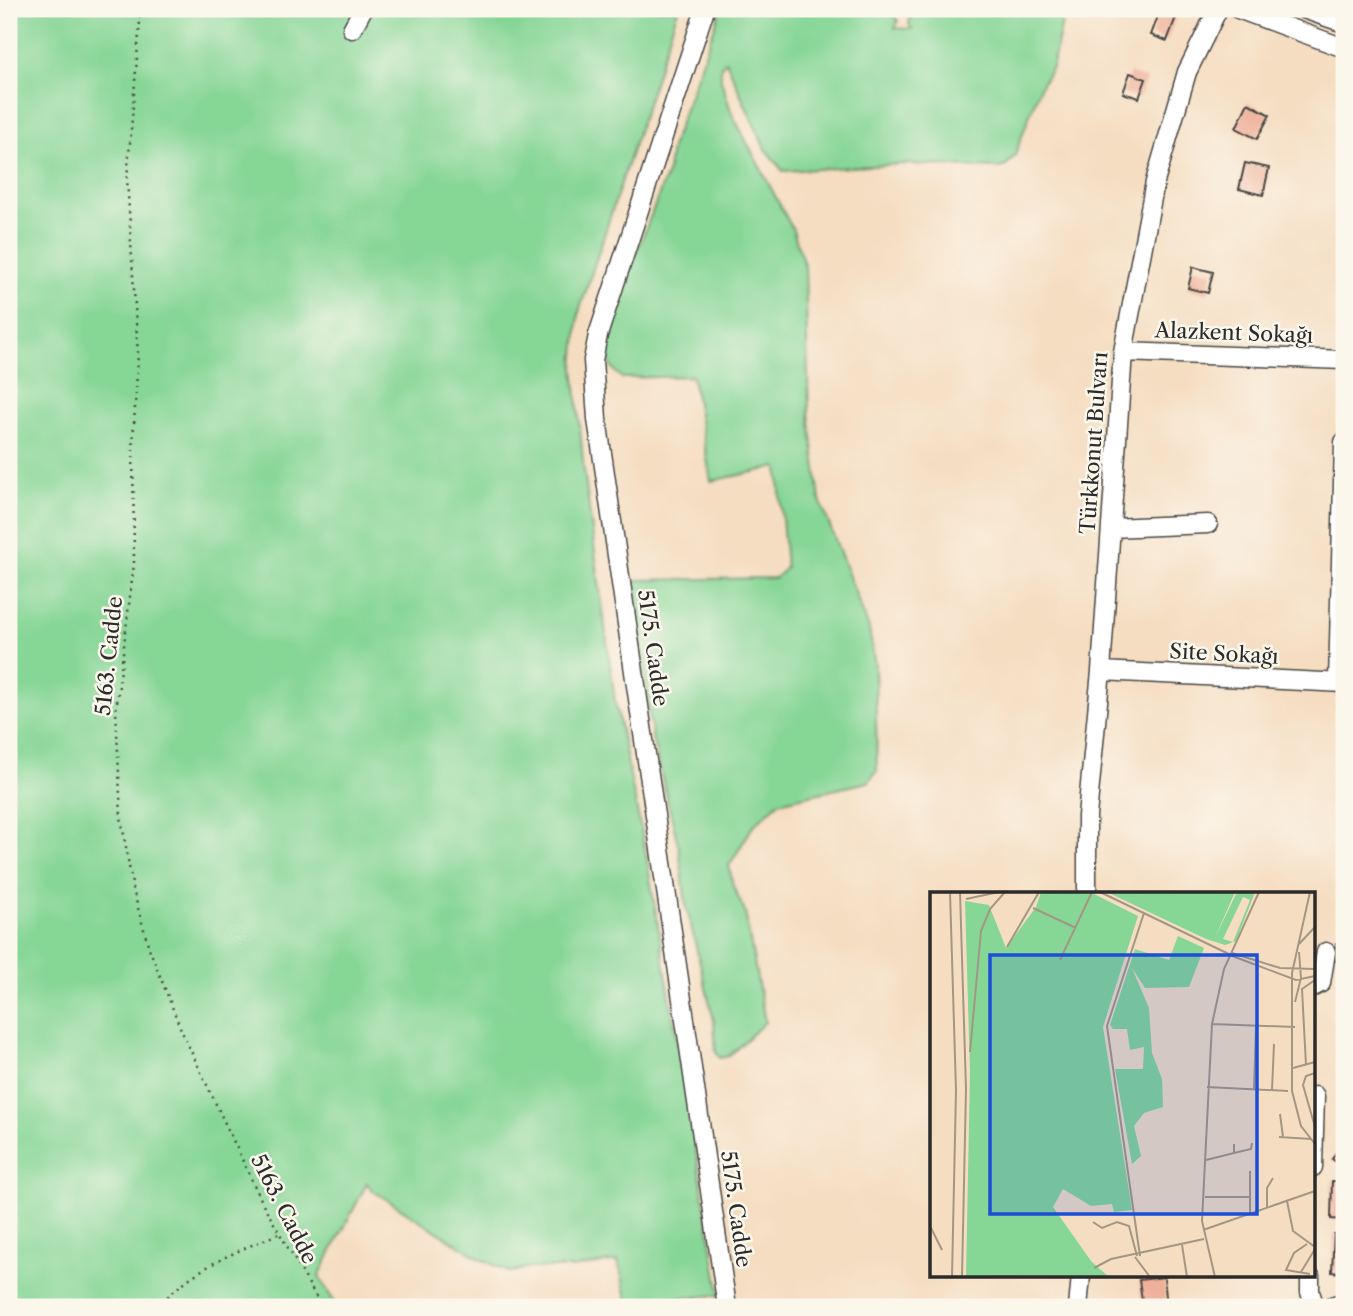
<svg xmlns="http://www.w3.org/2000/svg" width="1353" height="1316" font-family="'Libre Caslon Text',serif">
  <style>
    .green { fill: #86d696; stroke: #588060; stroke-width: 2 }
    .building { fill: #efb09a }
    .lines { fill: none; stroke-linecap: round; stroke-linejoin: round }
    .minor-casing { stroke: #494642; stroke-width: 21 }
    .path { stroke: #494642; stroke-width: 2.5; stroke-dasharray: 2 5; stroke-linecap: butt }
    .minor { stroke: #fff; stroke-width: 18 }
    .labels { text-anchor: middle; stroke-width: 5; stroke-linejoin: round; paint-order: stroke }
    .street-label { font-size: 21px; fill: #2b2b2b; stroke: #fbf7ec }
    .inset-road { fill: none; stroke: #a49685; stroke-width: 2 }
    .view { fill: #1d4ed8; fill-opacity: 0.15; stroke: #1d4ed8; stroke-width: 3.5 }
    .inset-edge { fill: none; stroke: #2b2b2b; stroke-width: 3.5 }
  </style>
  <rect width="100%" height="100%" fill="#fbf7ec"/>
  <filter id="ink" filterUnits="userSpaceOnUse"><feTurbulence type="fractalNoise" baseFrequency=".0143" numOctaves="2"/><feDisplacementMap in="SourceGraphic" scale="14" xChannelSelector="R" yChannelSelector="G"/><feConvolveMatrix kernelMatrix="1 2 1 2 8 2 1 2 1" color-interpolation-filters="sRGB"/></filter>
  <filter id="wash" filterUnits="userSpaceOnUse"><feTurbulence type="fractalNoise" baseFrequency=".00686" numOctaves="4" result="noise"/><feDisplacementMap in="SourceGraphic" scale="28" xChannelSelector="R" yChannelSelector="G"/><feGaussianBlur stdDeviation="1.57" result="paint"/><feColorMatrix in="noise" values="0 0 0 0 0 0 0 0 0 0 0 0 0 0 0 0 0 1.4 0 .05"/><feComposite in="paint" operator="in"/></filter>
  <g filter="url(#wash)">
    <rect width="100%" height="100%" fill="#f5ddc1"/>
    <!-- green -->
    <path class="green" d="M 9,9 L 678,9 L 579,312 L 574,367 L 584,471 L 615,701 L 647,860 L 720,1295 L 628,1302 L 618,1261 L 572,1268 L 525,1268 L 511,1273 L 479,1258 L 372,1190 L 367,1183 L 319,1276 L 337,1307 L 9,1307 Z
      M 721,9 L 852,9 L 895,15 L 898,22 L 895,28 L 912,29 L 909,24 L 911,9 L 1065,9 L 1052,67 L 1040,87 L 1015,155 L 1006,166 L 998,168 L 905,164 L 783,171 L 765,149 L 726,61 L 721,66 L 721,80 L 732,114 L 793,230 L 805,268 L 809,413 L 820,500 L 869,629 L 875,665 L 877,771 L 868,782 L 779,802 L 753,826 L 729,866 L 733,886 L 745,912 L 765,1022 L 729,1056 L 720,1058 L 716,1052 L 714,1021 L 686,905 L 679,848 L 652,737 L 634,580 L 775,578 L 786,568 L 778,467 L 711,481 L 692,376 L 622,378 C 602,361 606,352 608,327 L 668,171 L 671,148 Z"/>
    <g id="blocks">
      <!-- building -->
      <path class="building" d="M 1160,11 L 1176,17 L 1167,41 L 1151,35 Z
        M 1130,73 L 1146,79 L 1139,98 L 1123,93 Z
        M 1248,103 L 1270,115 L 1257,139 L 1236,128 Z
        M 1245,163 L 1269,168 L 1263,195 L 1239,189 Z
        M 1193,267 L 1213,272 L 1208,293 L 1188,288 Z
        M 1336,943 L 1344,943 L 1344,962 L 1335,961 Z
        M 1344,1141 L 1344,1167 L 1332,1159 Z
        M 1332,1181 L 1344,1182 L 1344,1220 L 1331,1219 Z
        M 1334,1234 L 1344,1234 L 1344,1273 L 1332,1272 Z
        M 1164,1277 L 1167,1307 L 1143,1307 L 1139,1280 Z"/>
    </g>
  </g>
  <g filter="url(#ink)">
    <use href="#blocks" fill-opacity="0" stroke="#494642" stroke-width="2"/>
    <g class="lines">
      <defs>
        <path id="minor" d="M 705,9 L 598,335 L 593,360 L 597,419 L 727,1307
          M 1238,9 L 1344,48
          M 1304,9 L 1344,23
          M 352,29 L 363,9
          M 1123,352 L 1344,360
          M 1111,528 L 1208,524
          M 1101,671 L 1344,683
          M 1338,683 L 1344,442
          M 1087,894 L 1087,816 L 1101,671 L 1123,352 L 1155,182 L 1187,72 L 1218,9
          M 1313,987 L 1321,983 L 1326,952
          M 1313,1167 L 1315,1096
          M 1310,1276 L 1310,1292 L 1315,1307
          M 1078,1307 L 1081,1276
          M 1329,1307 L 1344,1302"/>
      </defs>
      <!-- minor casing -->
      <use href="#minor" class="minor-casing"/>
      <!-- path -->
      <path class="path" d="M 141,9 L 127,179 L 138,354 L 133,443 L 134,564 L 116,710 L 121,817 L 133,890 L 149,948 L 182,1032 L 264,1206 L 322,1307
        M 158,1307 C 189,1270 235,1252 278,1234"/>
      <!-- minor -->
      <use href="#minor" class="minor"/>
    </g>
  </g>
  <g class="labels">
    <!-- street labels -->
    <g class="street-label">
      <text transform="translate(1234 333) rotate(2)" y="7">Alazkent Sokağı</text>
      <text transform="translate(1094 443) rotate(-86)" y="7">Türkkonut Bulvarı</text>
      <text transform="translate(653 648) rotate(82)" y="7">5175. Cadde</text>
      <text transform="translate(1224 654) rotate(3)" y="7">Site Sokağı</text>
      <text transform="translate(109 656) rotate(-84)" y="7">5163. Cadde</text>
      <text transform="translate(284 1209) rotate(63)" y="7">5163. Cadde</text>
      <text transform="translate(736 1209) rotate(82)" y="7">5175. Cadde</text>
    </g>
  </g>
  <!-- overview -->
  <g transform="translate(930 892)">
    <rect width="385" height="385" fill="#f5ddc1"/>
    <path d="M 111,0 L 160,0 L 208,24 L 173,135 L 202,318 L 184,320 L 182,312 L 161,314 L 133,297 L 123,315 L 161,369 L 179,385 L 36,385 L 40,180 L 35,9 L 59,13 L 76,56 L 106,15 ZM 305,0 L 284,48 L 307,0 L 325,0 L 306,49 L 295,53 L 276,47 L 179,1 ZM 313,5 L 320,8 L 303,50 L 293,47 ZM 248,44 L 274,56 L 259,95 L 215,96 L 202,76 L 219,116 L 222,161 L 232,187 L 233,215 L 214,221 L 204,234 L 211,264 L 202,272 L 185,177 L 213,177 L 214,155 L 200,158 L 197,137 L 183,137 L 180,133 L 205,57 L 239,68 Z" fill="#86d696" fill-rule="evenodd"/>
    <path class="inset-road" d="M 20,0 L 26,198 L 22,385M 30,0 L 36,197 L 32,385M 170,0 L 305,65 L 366,88 L 385,84M 380,0 L 362,81 L 362,199 L 371,234 L 385,252M 36,7 L 69,0M 103,16 L 146,36M 368,53 L 385,35M 77,55 L 109,0M 302,61 L 350,76 L 385,77M 130,68 L 162,0M 0,96 L 0,120M 365,110 L 371,86 L 369,60M 282,132 L 365,135M 40,160 L 51,39 L 60,17 L 75,0M 376,173 L 372,97 L 385,88M 363,176 L 385,170M 385,181 L 376,184 L 373,193 L 385,235M 277,195 L 358,199M 324,197 L 326,134M 342,198 L 344,152M 350,222 L 353,245M 349,245 L 381,247M 304,261 L 321,257 L 322,251M 276,268 L 304,261 L 304,252M 320,279 L 320,322M 275,305 L 319,305M 357,309 L 363,339 L 385,355M 337,316 L 337,296 L 343,286M 163,330 L 172,336 L 187,330 L 199,334 L 207,364M 0,334 L 12,358M 273,338 L 385,299M 377,352 L 364,361 L 356,378 L 380,382M 252,353 L 257,385M 210,364 L 177,134 L 214,21M 205,365 L 220,385M 164,376 L 181,367 L 274,347M 371,380 L 385,357M 285,385 L 272,329 L 282,132 L 294,77 L 329,0"/>
    <path class="view" d="M 60,63 L 327,63 L 327,322 L 60,322 Z"/>
    <rect width="385" height="385" class="inset-edge"/>
  </g>
  <!-- margin -->
  <rect width="1353" height="1316" fill="none" stroke="#fbf7ec" stroke-width="35"/>
</svg>
